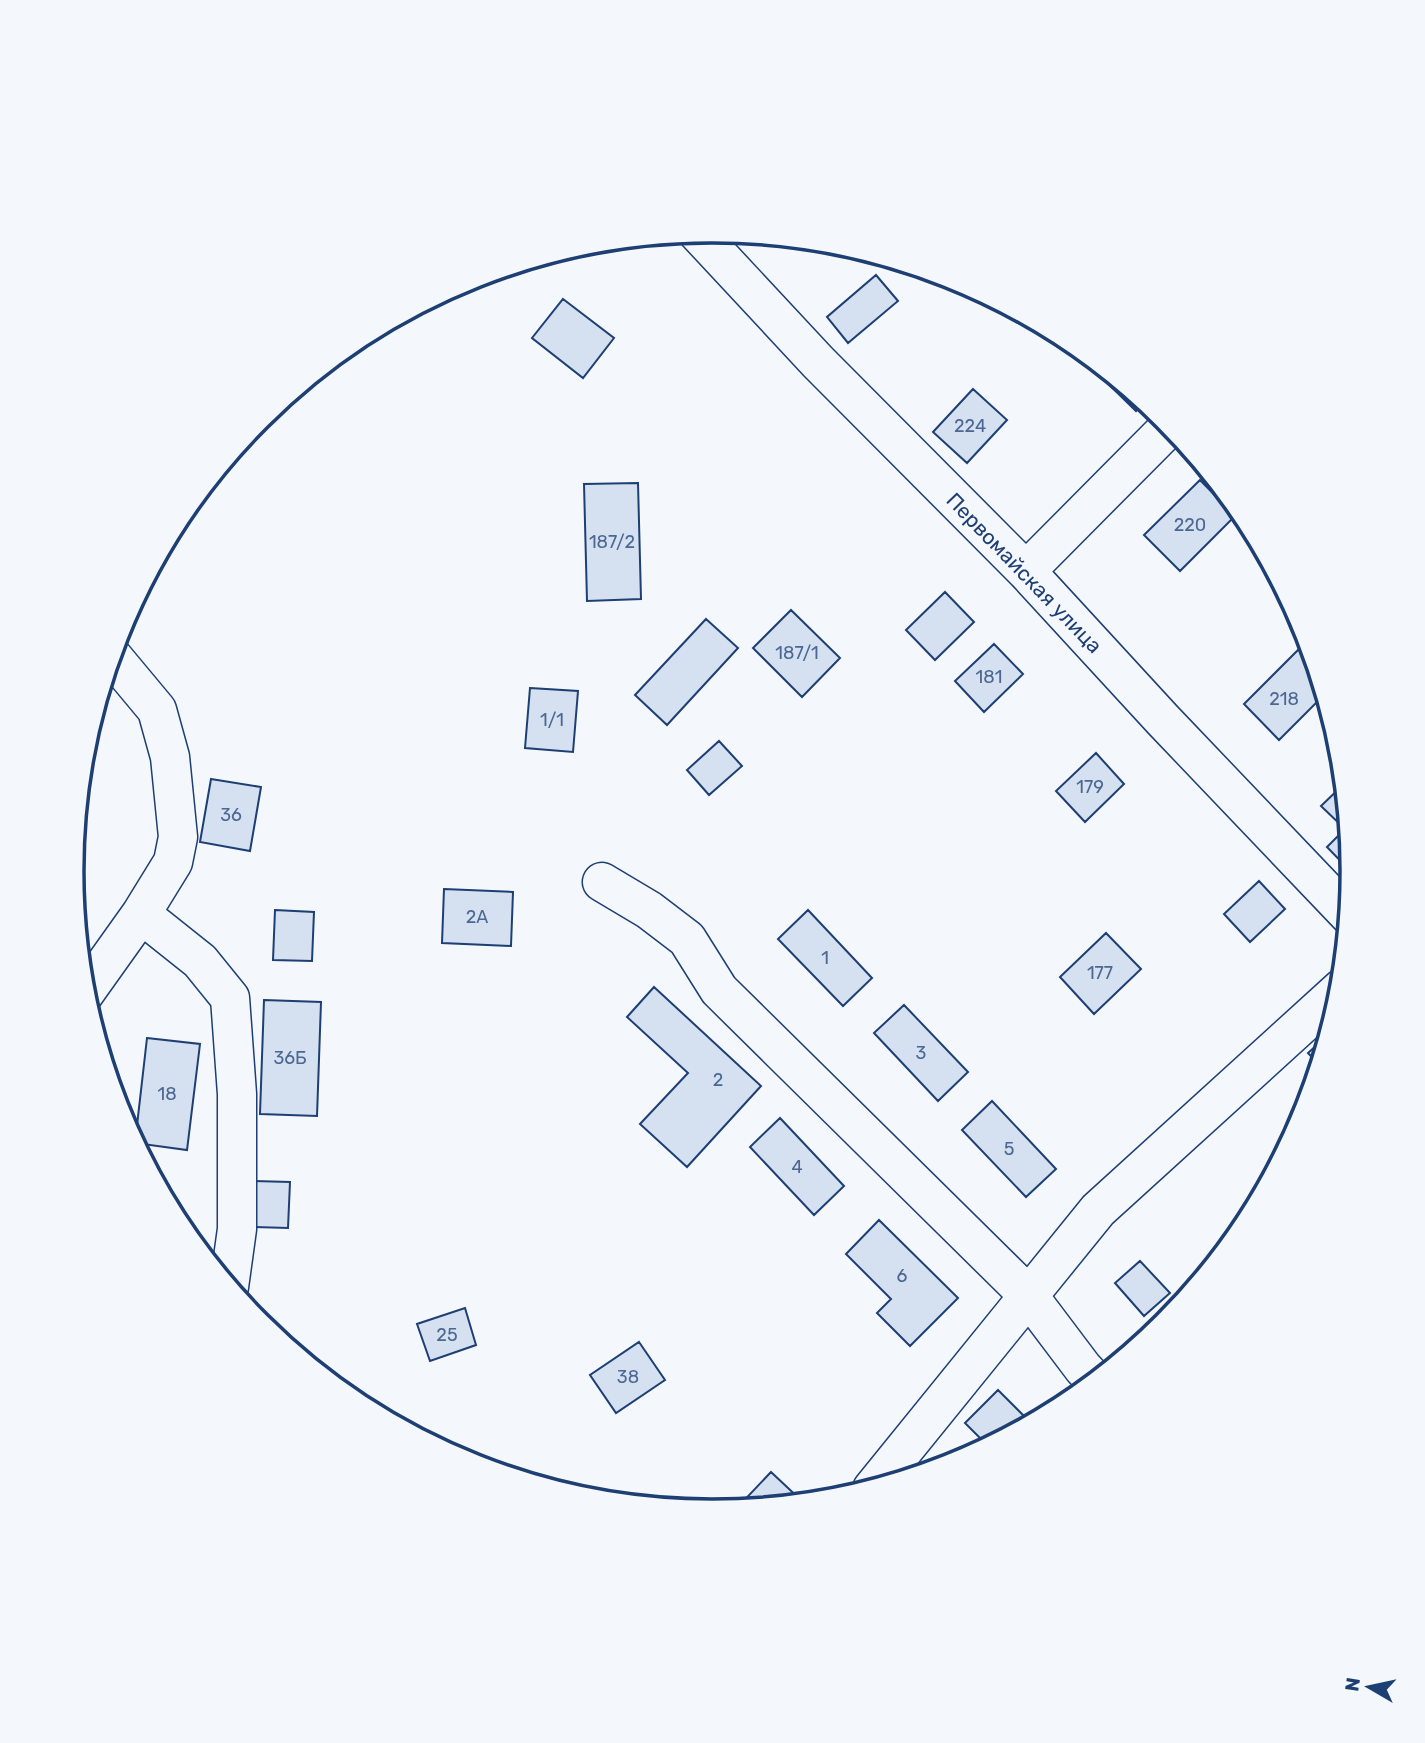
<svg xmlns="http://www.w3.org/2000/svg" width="1425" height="1743" font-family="Rubik,sans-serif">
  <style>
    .building { fill: #d5e0f0; stroke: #1d3f73; stroke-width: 2 }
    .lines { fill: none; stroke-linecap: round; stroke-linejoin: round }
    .minor-casing { stroke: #1d3f73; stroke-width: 41 }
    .minor { stroke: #f4f7fb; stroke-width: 38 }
    .labels { text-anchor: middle; stroke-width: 5; stroke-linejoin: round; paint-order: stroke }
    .number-label { font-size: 18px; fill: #4b6792 }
    .street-label { font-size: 21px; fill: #1d3f73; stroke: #f4f7fb }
    .rim { fill: none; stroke: #1d3f73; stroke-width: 3.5 }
  </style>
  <rect width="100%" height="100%" fill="#f4f7fb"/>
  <!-- building -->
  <path class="building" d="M 876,275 L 898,301 L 848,343 L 827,317 Z
    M 563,299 L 614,338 L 583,378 L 532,338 Z
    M 1100,364 L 1145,402 L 1136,411 L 1094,370 Z
    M 973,389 L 1007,420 L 967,463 L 933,432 Z
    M 1200,480 L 1235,516 L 1180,571 L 1144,535 Z
    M 638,483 L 641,599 L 587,601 L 584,484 Z
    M 945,592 L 974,622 L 935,660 L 906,630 Z
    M 791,610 L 840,658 L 802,697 L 753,648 Z
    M 706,619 L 738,648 L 667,725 L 635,695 Z
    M 994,644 L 1023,674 L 984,712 L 955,681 Z
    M 1299,649 L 1317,666 L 1325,694 L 1279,740 L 1244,704 Z
    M 530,688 L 578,691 L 573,752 L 525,748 Z
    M 719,741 L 742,766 L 709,795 L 687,770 Z
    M 1096,753 L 1124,784 L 1085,822 L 1056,791 Z
    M 211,779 L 261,787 L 250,851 L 200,842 Z
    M 1345,783 L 1353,871 L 1353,874 L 1327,847 L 1345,829 L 1321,806 Z
    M 1259,881 L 1285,909 L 1250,942 L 1224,914 Z
    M 444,889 L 513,892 L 511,946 L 442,943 Z
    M 275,910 L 314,912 L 312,961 L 273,960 Z
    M 808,910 L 872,978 L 843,1006 L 778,939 Z
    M 1106,933 L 1141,969 L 1094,1014 L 1060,977 Z
    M 654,987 L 761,1086 L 687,1167 L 640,1124 L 688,1073 L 627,1017 Z
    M 264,1000 L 321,1002 L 317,1116 L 260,1114 Z
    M 904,1005 L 968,1072 L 938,1101 L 874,1033 Z
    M 1330,1033 L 1320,1066 L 1308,1053 Z
    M 147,1038 L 200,1044 L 187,1150 L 135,1143 Z
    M 992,1101 L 1056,1169 L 1026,1197 L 962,1130 Z
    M 780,1118 L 844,1186 L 814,1215 L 750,1147 Z
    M 253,1181 L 290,1182 L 288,1228 L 251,1227 Z
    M 879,1220 L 958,1298 L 910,1346 L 877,1313 L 891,1299 L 846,1254 Z
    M 1140,1261 L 1170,1293 L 1144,1316 L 1115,1283 Z
    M 465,1308 L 476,1345 L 430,1361 L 417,1324 Z
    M 639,1342 L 665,1380 L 616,1413 L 590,1375 Z
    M 998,1390 L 1032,1424 L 989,1447 L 965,1423 Z
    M 771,1472 L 804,1503 L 735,1510 Z"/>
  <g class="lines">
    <defs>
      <path id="minor" d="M 697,232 L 818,362 L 1026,571 L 1163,720 L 1349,915
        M 1026,571 L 1171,425
        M 602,882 L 649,910 L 687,939 L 719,990 L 1028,1295 L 1083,1368 L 1096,1382
        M 141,914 L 200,961 L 230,998 L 237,1094 L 237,1229 L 229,1287
        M 84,994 L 141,914 L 173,862 L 178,837 L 170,757 L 157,710 L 112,656
        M 872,1489 L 1098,1210 L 1342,988"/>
    </defs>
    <!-- minor casing -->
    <use href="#minor" class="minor-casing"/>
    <!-- minor -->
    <use href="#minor" class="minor"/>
  </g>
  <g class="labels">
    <!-- number labels -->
    <g class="number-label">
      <text x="970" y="432">224</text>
      <text x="1190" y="531">220</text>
      <text x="612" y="548">187/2</text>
      <text x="797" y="659">187/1</text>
      <text x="989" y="683">181</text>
      <text x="1284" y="705">218</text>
      <text x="552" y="726">1/1</text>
      <text x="1090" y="793">179</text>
      <text x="231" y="821">36</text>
      <text x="477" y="923">2А</text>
      <text x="825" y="964">1</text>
      <text x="1100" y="979">177</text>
      <text x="921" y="1059">3</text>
      <text x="290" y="1064">36Б</text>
      <text x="718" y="1086">2</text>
      <text x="167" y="1100">18</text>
      <text x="1009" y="1155">5</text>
      <text x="797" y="1173">4</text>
      <text x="902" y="1282">6</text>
      <text x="447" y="1341">25</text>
      <text x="628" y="1383">38</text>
    </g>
    <!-- street labels -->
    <g class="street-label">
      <text transform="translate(1024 573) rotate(46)" y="7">Первомайская улица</text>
    </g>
  </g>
  <!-- crop -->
  <path d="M0 0H1425V1743H0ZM84 871a628 628 0 1 1 1256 0a628 628 0 1 1-1256 0Z" fill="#f4f7fb" fill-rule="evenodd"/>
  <path class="rim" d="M84 871a628 628 0 1 1 1256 0a628 628 0 1 1-1256 0Z"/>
  <!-- north arrow -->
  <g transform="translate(1369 1687) rotate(279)" stroke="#f4f7fb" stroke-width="5" paint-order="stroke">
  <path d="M0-5L12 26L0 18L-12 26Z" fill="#1d3f73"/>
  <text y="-10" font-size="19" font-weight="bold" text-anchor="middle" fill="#1d3f73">N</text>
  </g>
</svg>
